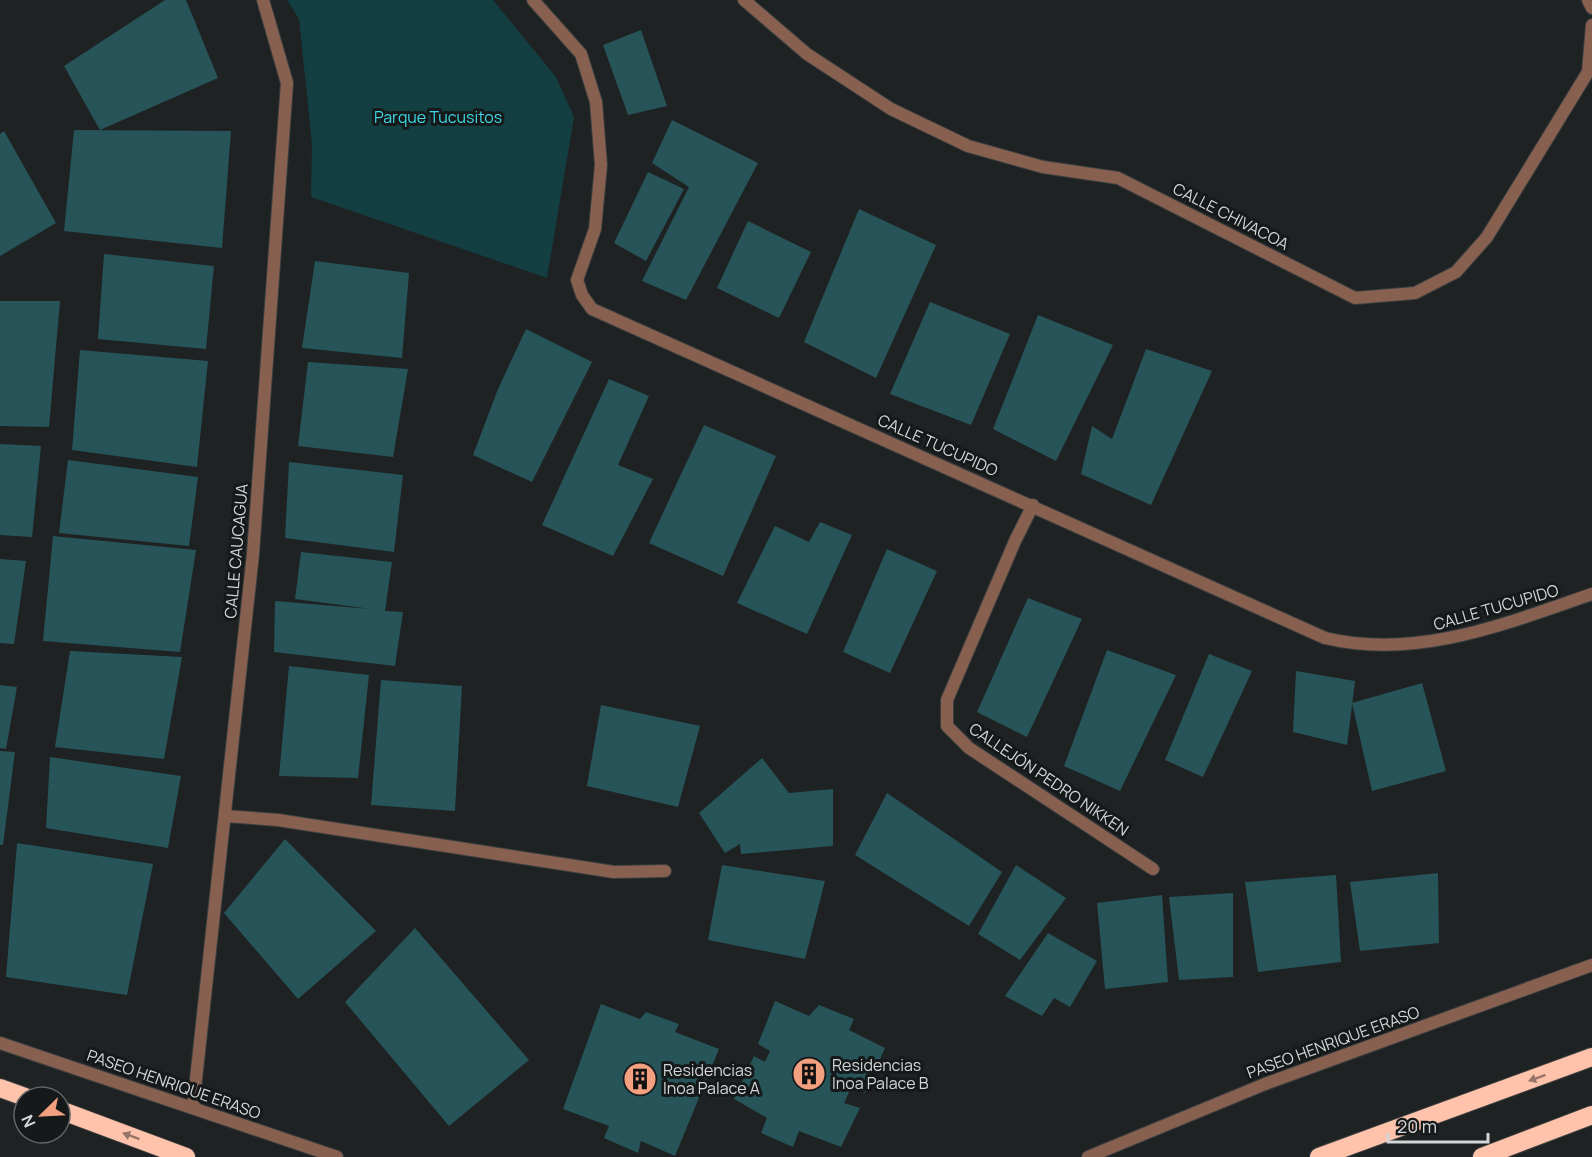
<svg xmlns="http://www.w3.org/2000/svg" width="1592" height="1157" font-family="Manrope,sans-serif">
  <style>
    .green { fill: #133e42 }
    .building { fill: #265459 }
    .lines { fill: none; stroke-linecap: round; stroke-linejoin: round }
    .street-casing { stroke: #3c3f40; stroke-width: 14 }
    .highway-casing { stroke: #3c3f40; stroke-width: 20 }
    .street { stroke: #876050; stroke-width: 12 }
    .highway { stroke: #ffc3ab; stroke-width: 18 }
    .oneway { fill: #967669 }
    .labels { text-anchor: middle; stroke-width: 6; stroke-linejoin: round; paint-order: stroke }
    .park-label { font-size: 16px; fill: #3cd8e6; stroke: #151919 }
    .street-label { font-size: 16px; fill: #d4d6d7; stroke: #151919 }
    .poi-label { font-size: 16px; fill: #d4d6d7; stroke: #151919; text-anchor: start }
  </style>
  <rect width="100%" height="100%" fill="#1f2223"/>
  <!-- green -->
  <path class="green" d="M 287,0 L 493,0 L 556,77 L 574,117 L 547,278 L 311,197 L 312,144 L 299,19 Z"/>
  <!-- building -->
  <path class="building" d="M 165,0 L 186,0 L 218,78 L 100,130 L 64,66 Z
    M 641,30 L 667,106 L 628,115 L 603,45 Z
    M 672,120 L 758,163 L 686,300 L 642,281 L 689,187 L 652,163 Z
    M 74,130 L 231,131 L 222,248 L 64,231 Z
    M 4,131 L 56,223 L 0,256 L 0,134 Z
    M 648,172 L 684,189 L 646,261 L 614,243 Z
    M 859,209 L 936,245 L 876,378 L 804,342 Z
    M 748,221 L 811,252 L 779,318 L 717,288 Z
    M 104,254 L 214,266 L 206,349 L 98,339 Z
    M 315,261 L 409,273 L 402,358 L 302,348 Z
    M 0,301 L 60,301 L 49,427 L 0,426 Z
    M 930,302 L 1010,334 L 971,425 L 890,394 Z
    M 1038,315 L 1113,345 L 1056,461 L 993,429 Z
    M 526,329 L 592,362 L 532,482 L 473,455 L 498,389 Z
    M 1146,349 L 1212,371 L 1151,505 L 1081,474 L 1092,426 L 1112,439 Z
    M 80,350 L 208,361 L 197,467 L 72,450 Z
    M 308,362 L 408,369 L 393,457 L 298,446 Z
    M 609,379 L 649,396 L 618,465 L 653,479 L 613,556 L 542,525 Z
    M 704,425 L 776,456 L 723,576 L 649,543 Z
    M 0,444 L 41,446 L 32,537 L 0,535 Z
    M 68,460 L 198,477 L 189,546 L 59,533 Z
    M 289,462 L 403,475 L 394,552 L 285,538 Z
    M 820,522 L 852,535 L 807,634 L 737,603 L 775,526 L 809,542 Z
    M 53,536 L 196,550 L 180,652 L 43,641 Z
    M 887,549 L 937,571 L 890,673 L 843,652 Z
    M 301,552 L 392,562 L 385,611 L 403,612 L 395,666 L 274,652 L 275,601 L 371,609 L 295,599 Z
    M 0,559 L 26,561 L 14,644 L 0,643 Z
    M 1028,598 L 1082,619 L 1027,737 L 977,712 Z
    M 1107,650 L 1176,675 L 1120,791 L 1064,766 Z
    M 70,651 L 182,657 L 164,759 L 55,747 Z
    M 1209,654 L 1252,671 L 1203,777 L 1165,760 Z
    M 289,666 L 369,675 L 358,778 L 279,776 Z
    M 1296,671 L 1355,681 L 1347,745 L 1293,732 Z
    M 381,680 L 462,686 L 455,811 L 371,805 Z
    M 1422,683 L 1446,771 L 1372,791 L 1352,703 Z
    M 0,685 L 17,687 L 6,749 L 0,748 Z
    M 601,705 L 700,726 L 678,807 L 587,786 Z
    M 0,751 L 15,752 L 3,845 L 0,845 Z
    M 50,757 L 181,776 L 168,848 L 46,828 Z
    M 762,758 L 789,793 L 833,789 L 833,846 L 741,854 L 740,844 L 725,853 L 699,813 Z
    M 887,793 L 1002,872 L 969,926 L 855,855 Z
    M 285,839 L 376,931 L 298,999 L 224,913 Z
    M 17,843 L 153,864 L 127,995 L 6,977 Z
    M 722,865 L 825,881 L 805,959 L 708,940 Z
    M 1016,865 L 1066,898 L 1020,960 L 978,934 Z
    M 1438,873 L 1439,943 L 1360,951 L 1350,882 Z
    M 1336,875 L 1341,962 L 1258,972 L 1245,882 Z
    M 1233,893 L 1233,977 L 1179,980 L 1169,897 Z
    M 1162,895 L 1168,982 L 1105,989 L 1097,903 Z
    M 415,928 L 529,1060 L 449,1126 L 345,1002 Z
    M 1048,933 L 1097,961 L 1070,1007 L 1054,998 L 1042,1016 L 1005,996 Z
    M 775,1001 L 809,1016 L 819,1005 L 854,1019 L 849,1030 L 885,1048 L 865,1093 L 852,1086 L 844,1103 L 860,1108 L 841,1147 L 799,1131 L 793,1147 L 761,1133 L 767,1118 L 734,1099 L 754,1056 L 765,1062 L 770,1051 L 758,1044 Z
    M 601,1004 L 640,1019 L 646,1012 L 679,1024 L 675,1032 L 719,1049 L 675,1156 L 641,1141 L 638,1153 L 604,1138 L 609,1126 L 563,1109 Z"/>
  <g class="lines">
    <defs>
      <path id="street" d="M 533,0 L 581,54 L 596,102 L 601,165 L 595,229 L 577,280 L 582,295 L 592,309 L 1325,638 C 1417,660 1505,624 1592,594
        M 744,0 L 807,54 L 891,109 L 968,146 L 1043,167 L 1118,178 L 1355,298 L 1415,293 L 1456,272 L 1487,237 L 1588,72 L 1592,25
        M 1588,0 L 1592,8
        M 1033,505 L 1015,541 L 947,700 L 947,726 L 969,748 L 1153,869
        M 225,816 L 278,820 L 614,872 L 665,871
        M 0,1043 L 337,1157
        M 193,1107 L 253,554 L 287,83 L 263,0
        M 1088,1157 L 1265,1084 L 1592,965"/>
      <path id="highway" d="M 0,1088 L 25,1097
        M 60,1110 L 186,1157
        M 1319,1157 L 1592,1057
        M 1482,1157 L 1592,1115"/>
    </defs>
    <!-- street casing -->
    <use href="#street" class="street-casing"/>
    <!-- highway casing -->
    <use href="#highway" class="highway-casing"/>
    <!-- street -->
    <use href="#street" class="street"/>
    <!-- highway -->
    <use href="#highway" class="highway"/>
  </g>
  <!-- one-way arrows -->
  <defs><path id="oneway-solid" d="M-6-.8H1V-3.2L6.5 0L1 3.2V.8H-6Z" transform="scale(1.5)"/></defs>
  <g class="oneway">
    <use href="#oneway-solid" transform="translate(1537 1078) rotate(160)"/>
    <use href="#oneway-solid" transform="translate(131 1136) rotate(-160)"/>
  </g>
  <!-- icons -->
  <defs>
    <symbol id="building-disc" viewBox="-11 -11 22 22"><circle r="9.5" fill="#f2a07f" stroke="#151919"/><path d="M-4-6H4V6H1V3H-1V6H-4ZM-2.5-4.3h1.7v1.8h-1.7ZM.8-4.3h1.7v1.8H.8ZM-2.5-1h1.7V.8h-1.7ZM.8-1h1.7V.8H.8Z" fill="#111"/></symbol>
  </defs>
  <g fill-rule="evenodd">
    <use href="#building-disc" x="790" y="1055" width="38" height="38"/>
    <use href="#building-disc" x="621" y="1060" width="38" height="38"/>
  </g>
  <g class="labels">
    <!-- park labels -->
    <g class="park-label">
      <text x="438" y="123">Parque Tucusitos</text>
    </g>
    <!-- street labels -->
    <g class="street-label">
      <text transform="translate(1231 216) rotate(27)" y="6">CALLE CHIVACOA</text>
      <text transform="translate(938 445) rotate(24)" y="6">CALLE TUCUPIDO</text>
      <text transform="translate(236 551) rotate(-85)" y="6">CALLE CAUCAGUA</text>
      <text transform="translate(1496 607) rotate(-16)" y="6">CALLE TUCUPIDO</text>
      <text transform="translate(1049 779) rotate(34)" y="6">CALLEJÓN PEDRO NIKKEN</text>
      <text transform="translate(1333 1042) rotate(-20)" y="6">PASEO HENRIQUE ERASO</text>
      <text transform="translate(174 1084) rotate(19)" y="6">PASEO HENRIQUE ERASO</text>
    </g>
    <!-- poi labels -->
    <g class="poi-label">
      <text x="832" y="1071">Residencias<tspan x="832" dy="18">Inoa Palace B</tspan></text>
      <text x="663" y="1076">Residencias<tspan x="663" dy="18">Inoa Palace A</tspan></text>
    </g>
  </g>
  <!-- north arrow -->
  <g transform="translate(42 1115) rotate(246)"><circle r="28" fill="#151919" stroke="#616565" stroke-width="1.5"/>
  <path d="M0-4.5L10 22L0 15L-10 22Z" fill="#f2a07f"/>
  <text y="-9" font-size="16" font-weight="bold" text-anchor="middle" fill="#d4d6d7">N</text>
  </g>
  <!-- scale -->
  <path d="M1388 1133v9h100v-9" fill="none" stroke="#d4d6d7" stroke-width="3"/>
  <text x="1397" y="1133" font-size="18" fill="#d4d6d7" stroke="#151919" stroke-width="4.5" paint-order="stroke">20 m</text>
</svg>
